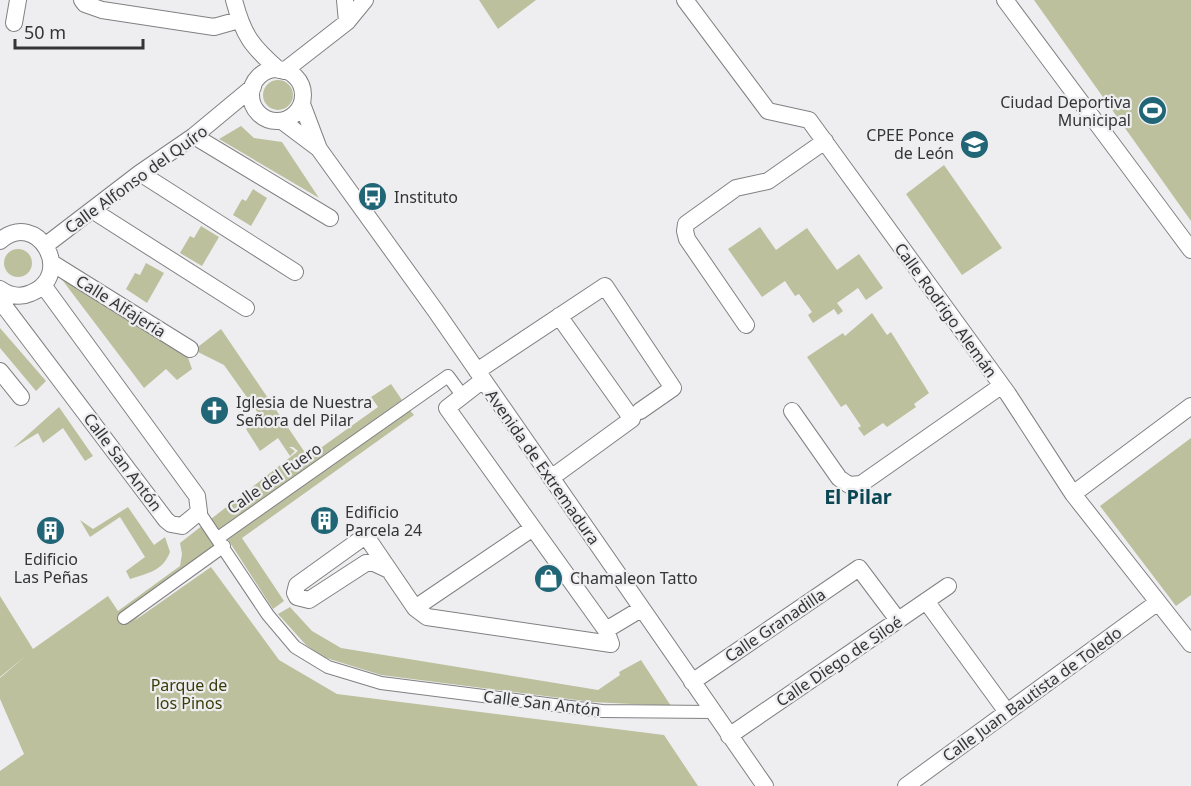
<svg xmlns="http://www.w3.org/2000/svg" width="1191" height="786" font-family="'Noto Sans',sans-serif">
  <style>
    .green { fill: #bcc09d }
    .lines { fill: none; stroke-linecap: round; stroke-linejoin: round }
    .pedestrian-casing { stroke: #818183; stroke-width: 14 }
    .minor-casing { stroke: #818183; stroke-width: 18 }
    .pedestrian { stroke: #fff; stroke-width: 12 }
    .minor { stroke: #fff; stroke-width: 16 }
    .labels { text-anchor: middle; stroke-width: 4.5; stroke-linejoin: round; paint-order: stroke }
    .poi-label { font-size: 16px; fill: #343536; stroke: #eeeef1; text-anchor: start }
    .street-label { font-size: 16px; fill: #343536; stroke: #eeeef1 }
    .park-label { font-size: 16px; fill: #3a3d08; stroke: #eeeef1 }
    .quarter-label { font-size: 20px; font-weight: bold; fill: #0c4653; stroke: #eeeef1 }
  </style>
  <rect width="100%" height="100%" fill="#eeeef1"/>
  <!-- green -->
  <path class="green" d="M 479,0 L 536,0 L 498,29 Z
    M 1034,0 L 1191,0 L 1191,221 Z
    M263 95a15 15 0 1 1 30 0a15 15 0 1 1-30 0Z
    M 241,126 L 254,138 L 282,142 L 319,198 L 219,139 Z
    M 944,165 L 1002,248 L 962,275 L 906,194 Z
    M 253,189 L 267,198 L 251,226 L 233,215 L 242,199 L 246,201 Z
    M 201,226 L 219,237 L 202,266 L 180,253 L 190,236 L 194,238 Z
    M 760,227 L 776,250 L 807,228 L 837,270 L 859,254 L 883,288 L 866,300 L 858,288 L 837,303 L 843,311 L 838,315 L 834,309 L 813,323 L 808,315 L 812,312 L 799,294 L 795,296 L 785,281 L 762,297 L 728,249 Z
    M4 263a14 14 0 1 1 28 0a14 14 0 1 1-28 0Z
    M 146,263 L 164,273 L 147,303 L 126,289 L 135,273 L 140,275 Z
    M 57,273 L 186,352 L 192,369 L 177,380 L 166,369 L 144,388 Z
    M 872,313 L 887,335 L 891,332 L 929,393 L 914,404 L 916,407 L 887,427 L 883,423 L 864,436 L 858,428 L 861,426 L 846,404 L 841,407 L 807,357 L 843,333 L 845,336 Z
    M 0,328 L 46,381 L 36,391 L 0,348 Z
    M 221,329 L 308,457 L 378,407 L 371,397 L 391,384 L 402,400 L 219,531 L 211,519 L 243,494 L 248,495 L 251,488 L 298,451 L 293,447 L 289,447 L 295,451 L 290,456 L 278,438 L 260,451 L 246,429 L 261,417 L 224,365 L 194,350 Z
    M 59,407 L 93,456 L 85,461 L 63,428 L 43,443 L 38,433 L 13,448 Z
    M 407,407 L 414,415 L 242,538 L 284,601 L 273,609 L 227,538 Z
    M 1191,438 L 1191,595 L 1176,606 L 1100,506 Z
    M 128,507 L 154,545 L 165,537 L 170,552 C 163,571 148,573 130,579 L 126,571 L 145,557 L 120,517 L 90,537 L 80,520 L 93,529 Z
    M 203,525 L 218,545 L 134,621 L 211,567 L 279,660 L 337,694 L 664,735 L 698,786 L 0,786 L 0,771 L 24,754 L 0,699 L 0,678 L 28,654 L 0,677 L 0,596 L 33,649 L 108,596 L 118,611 L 180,566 L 182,554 L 180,543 Z
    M 290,607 L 312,631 L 341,648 L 598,690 L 620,675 L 619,672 L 641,660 L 671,706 L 592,702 L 381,675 L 323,657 L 306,645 L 278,614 Z"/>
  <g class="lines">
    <defs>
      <path id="pedestrian" d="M 199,512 L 268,615 L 295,647 L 328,667 L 381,683 L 602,711 L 712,712
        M 218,538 L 448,376 L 462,395
        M 124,618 L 224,546"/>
      <path id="minor" d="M 82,0 L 85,4 L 102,10 L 214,27 L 239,20
        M 234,0 C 243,35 252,47 279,70
        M 345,0 L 347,22
        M 685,0 L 768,111 L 809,120 L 1008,394 L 1073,494 L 1191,644
        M 1005,0 L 1191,250
        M 14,23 L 18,0
        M251 95a26 26 0 1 1 52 0a26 26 0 1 1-52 0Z
        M 284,71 L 347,22 L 365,0
        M 302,104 L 319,149 L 435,310 L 765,786
        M 282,121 L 318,148
        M 194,136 L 330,218
        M 140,173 L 295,272
        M 92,210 L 246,308
        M 0,241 C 37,208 76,275 31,293 C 20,298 10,296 0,289
        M 46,245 L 140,173 L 194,136 L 253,87
        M 52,263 L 190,349
        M 5,293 L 5,307 L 166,520 L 171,524 L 182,526 L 199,512 L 197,496 L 43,285
        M 746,325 L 687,239 L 685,231 L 686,224 L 736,188 L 768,181 L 825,141
        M 0,371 L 21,397
        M 477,371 L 605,286 L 673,388 L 640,411
        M 792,411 L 839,478 L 849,485 L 861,484 L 1001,386
        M 551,478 L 632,419 L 559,316
        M 1073,494 L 1191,406
        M 389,570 L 374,563 L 366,563 L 309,600 L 297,597 L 295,593 L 297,585 L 361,539 L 368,539 L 415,608 L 533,528
        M 926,601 L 1007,712
        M 415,608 L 427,617 L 611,644 L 606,630 L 447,408 L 483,380
        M 606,630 L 641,609
        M 692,682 L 859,568 L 898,620
        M 729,736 L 948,586
        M 906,786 L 1158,602"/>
    </defs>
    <!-- pedestrian casing -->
    <use href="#pedestrian" class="pedestrian-casing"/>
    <!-- minor casing -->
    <use href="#minor" class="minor-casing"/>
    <!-- pedestrian -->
    <use href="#pedestrian" class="pedestrian"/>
    <!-- minor -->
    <use href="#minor" class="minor"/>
  </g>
  <!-- icons -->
  <defs>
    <symbol id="stadium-disc" viewBox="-11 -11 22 22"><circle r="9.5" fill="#216677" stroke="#eeeef1"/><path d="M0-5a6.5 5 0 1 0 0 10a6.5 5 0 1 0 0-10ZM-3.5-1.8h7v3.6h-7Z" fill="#fff"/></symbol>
    <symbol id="school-disc" viewBox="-11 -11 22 22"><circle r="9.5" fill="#216677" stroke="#eeeef1"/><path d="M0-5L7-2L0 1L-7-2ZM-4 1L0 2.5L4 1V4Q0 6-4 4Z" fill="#fff"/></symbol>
    <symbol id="bus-disc" viewBox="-11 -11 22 22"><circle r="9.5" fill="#216677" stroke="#eeeef1"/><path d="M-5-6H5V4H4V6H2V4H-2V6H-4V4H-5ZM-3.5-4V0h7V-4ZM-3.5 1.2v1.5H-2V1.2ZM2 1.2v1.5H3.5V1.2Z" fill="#fff"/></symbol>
    <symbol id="church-disc" viewBox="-11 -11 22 22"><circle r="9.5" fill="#216677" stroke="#eeeef1"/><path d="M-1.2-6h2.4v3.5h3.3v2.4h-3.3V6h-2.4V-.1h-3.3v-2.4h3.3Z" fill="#fff"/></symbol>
    <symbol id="building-disc" viewBox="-11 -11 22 22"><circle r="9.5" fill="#216677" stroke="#eeeef1"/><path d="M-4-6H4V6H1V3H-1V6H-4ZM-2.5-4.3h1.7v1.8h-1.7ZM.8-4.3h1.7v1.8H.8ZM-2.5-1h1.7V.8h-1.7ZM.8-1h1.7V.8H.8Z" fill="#fff"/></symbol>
    <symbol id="shop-disc" viewBox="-11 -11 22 22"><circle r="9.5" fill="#216677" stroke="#eeeef1"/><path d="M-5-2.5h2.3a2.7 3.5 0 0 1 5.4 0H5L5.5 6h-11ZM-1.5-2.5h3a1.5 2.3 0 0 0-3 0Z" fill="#fff"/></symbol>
  </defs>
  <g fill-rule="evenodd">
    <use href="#stadium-disc" x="1136" y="94" width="33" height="33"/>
    <use href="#school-disc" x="958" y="128" width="33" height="33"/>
    <use href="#bus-disc" x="356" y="180" width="33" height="33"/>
    <use href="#church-disc" x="198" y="394" width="33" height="33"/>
    <use href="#building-disc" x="308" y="504" width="33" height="33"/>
    <use href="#building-disc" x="34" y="514" width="33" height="33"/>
    <use href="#shop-disc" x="532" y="562" width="33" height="33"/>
  </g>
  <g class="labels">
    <!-- poi labels -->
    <g class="poi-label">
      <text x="1131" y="108" text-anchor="end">Ciudad Deportiva<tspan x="1131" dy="18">Municipal</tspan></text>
      <text x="954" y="141" text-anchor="end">CPEE Ponce<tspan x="954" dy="18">de León</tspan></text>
      <text x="394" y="203">Instituto</text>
      <text x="236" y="408">Iglesia de Nuestra<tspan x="236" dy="18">Señora del Pilar</tspan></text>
      <text x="345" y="518">Edificio<tspan x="345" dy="18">Parcela 24</tspan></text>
      <text x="51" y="565" text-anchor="middle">Edificio<tspan x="51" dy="18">Las Peñas</tspan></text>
      <text x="570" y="584">Chamaleon Tatto</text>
    </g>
    <!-- street labels -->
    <g class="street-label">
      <text transform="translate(136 179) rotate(-36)" y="6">Calle Alfonso del Quíro</text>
      <text transform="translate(121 306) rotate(32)" y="6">Calle Alfajería</text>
      <text transform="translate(946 310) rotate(54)" y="6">Calle Rodrigo Alemán</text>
      <text transform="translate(123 462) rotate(53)" y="6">Calle San Antón</text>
      <text transform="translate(543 467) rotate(55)" y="6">Avenida de Extremadura</text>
      <text transform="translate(274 478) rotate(-35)" y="6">Calle del Fuero</text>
      <text transform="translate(775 625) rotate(-34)" y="6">Calle Granadilla</text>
      <text transform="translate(839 661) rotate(-34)" y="6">Calle Diego de Siloé</text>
      <text transform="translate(1032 694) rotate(-36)" y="6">Calle Juan Bautista de Toledo</text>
      <text transform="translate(542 703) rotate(7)" y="6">Calle San Antón</text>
    </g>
    <!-- park labels -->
    <g class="park-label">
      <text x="189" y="691">Parque de<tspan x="189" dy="18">los Pinos</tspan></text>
    </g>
    <!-- quarter labels -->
    <g class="quarter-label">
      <text x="858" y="504">El Pilar</text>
    </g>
  </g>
  <!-- scale -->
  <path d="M15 39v9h128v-9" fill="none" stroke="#343536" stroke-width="3"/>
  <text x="24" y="39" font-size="18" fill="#343536" stroke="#eeeef1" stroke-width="4.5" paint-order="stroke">50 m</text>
</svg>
